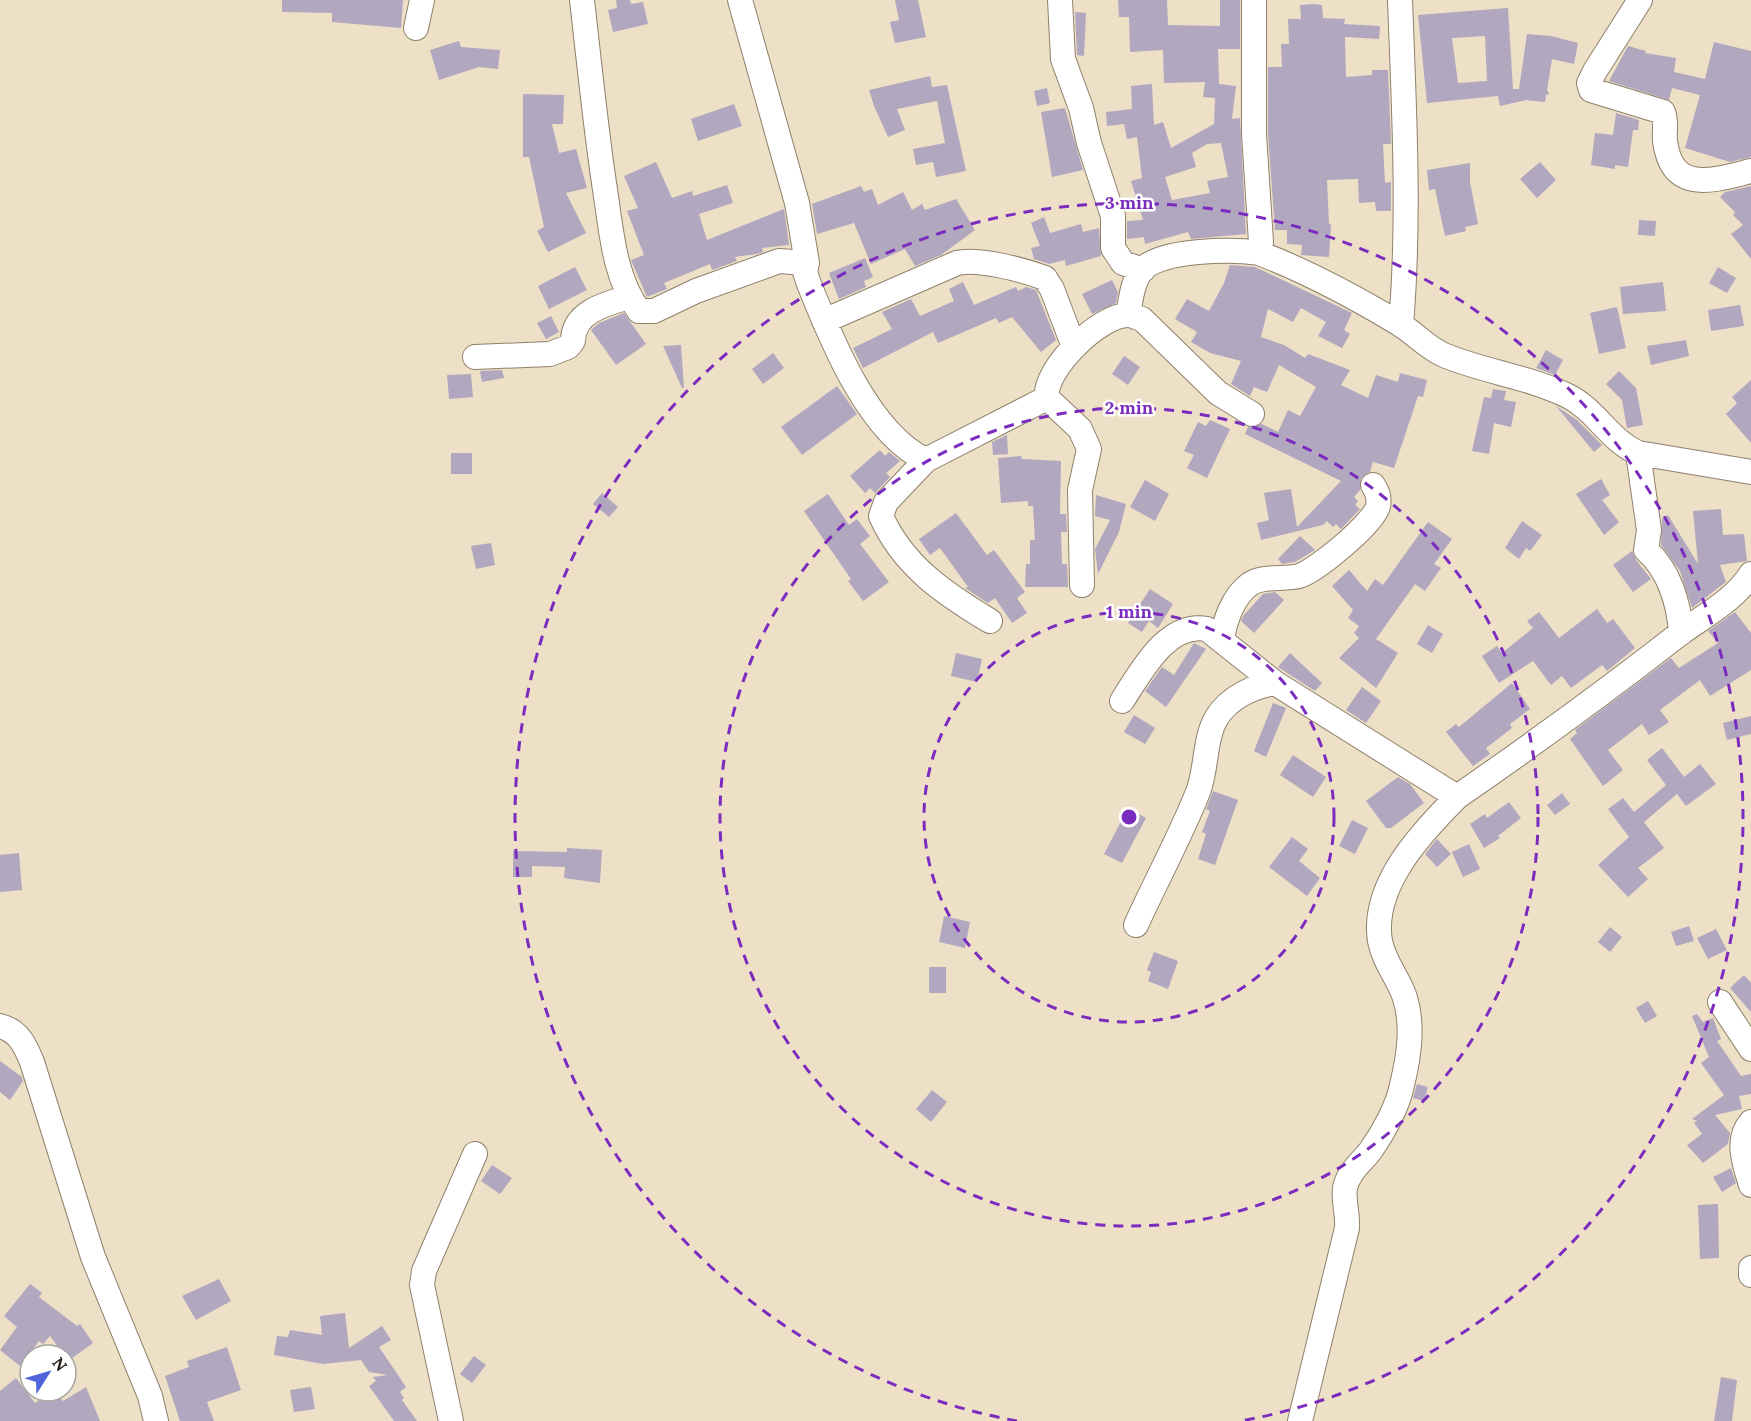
<svg xmlns="http://www.w3.org/2000/svg" width="1751" height="1421" font-family="Lora,serif">
  <style>
    .building { fill: #b1a7be; fill-rule: evenodd }
    .lines { fill: none; stroke-linecap: round; stroke-linejoin: round }
    .minor-casing { stroke: #8f806b; stroke-width: 26 }
    .minor { stroke: #fff; stroke-width: 24 }
    .ring { fill: none; stroke: #7b2cbf; stroke-width: 3; stroke-dasharray: 10 8 }
    .centre { fill: #7b2cbf; stroke: #fff; stroke-width: 3 }
    .ring-label { font-size: 18px; text-anchor: middle; font-weight: bold; fill: #7b2cbf; stroke: #fff; stroke-width: 5; stroke-linejoin: round; paint-order: stroke }
  </style>
  <rect width="100%" height="100%" fill="#eedfc7"/>
  <!-- building -->
  <path class="building" d="M 282,0 L 403,0 L 401,28 L 332,22 L 332,13 L 282,12 Z
    M 616,0 L 630,0 L 631,4 L 643,2 L 648,24 L 613,32 L 608,10 L 617,8 Z
    M 895,0 L 918,0 L 926,37 L 895,43 L 890,22 L 899,20 Z
    M 1118,0 L 1167,0 L 1168,25 L 1220,26 L 1220,0 L 1240,0 L 1240,49 L 1218,49 L 1219,84 L 1236,86 L 1232,119 L 1240,118 L 1246,234 L 1191,239 L 1188,232 L 1145,244 L 1144,237 L 1127,239 L 1127,221 L 1143,220 L 1131,181 L 1142,178 L 1137,137 L 1127,139 L 1124,124 L 1107,126 L 1106,112 L 1132,109 L 1131,86 L 1152,84 L 1154,125 L 1163,122 L 1171,148 L 1214,124 L 1215,98 L 1203,97 L 1205,82 L 1164,83 L 1163,50 L 1130,52 L 1129,17 L 1119,17 ZM 1221,143 L 1228,177 L 1207,181 L 1210,193 L 1172,200 L 1165,177 L 1196,167 L 1192,153 L 1207,144 Z
    M 1314,4 L 1322,5 L 1323,18 L 1345,19 L 1344,24 L 1380,26 L 1379,39 L 1345,37 L 1346,77 L 1372,75 L 1372,70 L 1388,70 L 1391,144 L 1383,144 L 1385,183 L 1391,182 L 1391,211 L 1376,211 L 1375,202 L 1359,203 L 1358,179 L 1327,180 L 1329,224 L 1331,224 L 1329,257 L 1301,255 L 1302,245 L 1287,244 L 1287,230 L 1275,230 L 1268,134 L 1268,67 L 1282,67 L 1281,44 L 1289,44 L 1288,19 L 1301,19 L 1300,5 Z
    M 1508,8 L 1513,89 L 1519,89 L 1527,34 L 1551,36 L 1578,43 L 1574,64 L 1552,59 L 1547,90 L 1549,94 L 1546,95 L 1545,102 L 1526,100 L 1500,106 L 1498,96 L 1427,103 L 1418,15 ZM 1485,36 L 1487,81 L 1458,83 L 1452,38 Z
    M 1075,12 L 1086,13 L 1084,56 L 1077,55 Z
    M 459,41 L 461,47 L 500,50 L 498,69 L 479,67 L 439,80 L 430,50 Z
    M 1714,42 L 1751,51 L 1751,157 L 1730,162 L 1685,148 L 1700,95 L 1672,88 L 1669,100 L 1609,81 L 1628,46 L 1646,51 L 1645,53 L 1676,58 L 1674,72 L 1705,79 Z
    M 930,76 L 932,87 L 947,85 L 966,171 L 936,177 L 933,162 L 916,165 L 913,149 L 945,143 L 937,101 L 897,109 L 905,130 L 888,137 L 874,106 L 869,90 Z
    M 1047,88 L 1050,103 L 1037,106 L 1034,91 Z
    M 523,94 L 564,95 L 563,124 L 552,124 L 559,153 L 576,149 L 587,188 L 566,193 L 586,233 L 548,252 L 537,231 L 544,227 L 529,157 L 523,157 Z
    M 734,104 L 742,126 L 698,141 L 691,119 Z
    M 1065,108 L 1083,170 L 1052,177 L 1041,112 Z
    M 1616,113 L 1639,120 L 1638,130 L 1633,130 L 1628,167 L 1615,165 L 1615,169 L 1591,165 L 1595,133 L 1613,135 Z
    M 656,162 L 672,198 L 692,191 L 693,196 L 727,185 L 733,203 L 699,214 L 707,240 L 784,209 L 789,245 L 762,248 L 763,252 L 757,254 L 735,257 L 737,261 L 712,270 L 710,264 L 664,283 L 667,289 L 647,297 L 631,260 L 644,255 L 627,211 L 638,208 L 624,176 Z
    M 1540,162 L 1556,180 L 1537,198 L 1520,179 Z
    M 1470,163 L 1470,182 L 1478,224 L 1465,227 L 1466,231 L 1445,236 L 1435,189 L 1429,190 L 1427,170 Z
    M 861,186 L 864,192 L 872,189 L 878,205 L 903,192 L 912,210 L 922,204 L 925,210 L 956,199 L 975,230 L 941,255 L 915,266 L 905,249 L 871,264 L 854,223 L 817,234 L 812,204 Z
    M 1751,186 L 1751,259 L 1731,234 L 1743,225 L 1733,215 L 1735,212 L 1720,197 L 1725,192 Z
    M 1044,217 L 1050,233 L 1081,224 L 1083,232 L 1099,228 L 1101,256 L 1066,266 L 1065,260 L 1049,264 L 1034,259 L 1031,248 L 1040,246 L 1031,223 Z
    M 1639,220 L 1656,221 L 1655,236 L 1638,235 Z
    M 865,258 L 873,277 L 864,281 L 866,287 L 839,299 L 829,273 Z
    M 1230,265 L 1255,267 L 1352,313 L 1344,330 L 1350,334 L 1342,348 L 1318,336 L 1326,322 L 1301,308 L 1293,322 L 1268,309 L 1261,337 L 1284,345 L 1305,358 L 1308,354 L 1350,370 L 1341,385 L 1368,398 L 1376,375 L 1398,382 L 1400,373 L 1427,380 L 1423,397 L 1418,396 L 1394,468 L 1373,462 L 1370,472 L 1361,478 L 1360,490 L 1354,497 L 1358,501 L 1355,505 L 1360,509 L 1341,529 L 1336,524 L 1333,527 L 1327,521 L 1323,525 L 1261,540 L 1257,523 L 1269,520 L 1264,493 L 1291,489 L 1297,527 L 1341,481 L 1245,434 L 1248,427 L 1262,424 L 1278,432 L 1288,410 L 1300,416 L 1316,387 L 1279,365 L 1267,392 L 1254,387 L 1250,396 L 1231,384 L 1241,361 L 1210,353 L 1191,342 L 1197,332 L 1175,319 L 1187,299 L 1209,311 L 1224,283 Z
    M 575,267 L 587,290 L 549,309 L 538,286 Z
    M 1718,267 L 1736,278 L 1727,293 L 1709,283 Z
    M 1112,280 L 1118,292 L 1116,303 L 1092,314 L 1082,294 Z
    M 963,282 L 974,305 L 1016,287 L 1018,291 L 1026,287 L 1036,290 L 1056,340 L 1041,352 L 1012,317 L 999,323 L 996,318 L 938,343 L 933,332 L 863,368 L 853,348 L 892,329 L 882,312 L 911,299 L 920,316 L 954,301 L 949,289 Z
    M 1663,282 L 1666,311 L 1623,314 L 1620,287 Z
    M 1740,305 L 1744,326 L 1711,331 L 1708,310 Z
    M 1617,307 L 1626,348 L 1599,354 L 1590,313 Z
    M 624,313 L 646,344 L 616,365 L 591,330 L 599,323 Z
    M 551,316 L 559,332 L 546,339 L 537,323 Z
    M 1686,340 L 1689,356 L 1651,365 L 1647,346 Z
    M 681,345 L 684,388 L 682,388 L 663,346 Z
    M 1546,350 L 1563,360 L 1555,375 L 1536,368 Z
    M 773,353 L 784,368 L 763,384 L 752,369 Z
    M 1124,356 L 1140,367 L 1128,385 L 1112,374 Z
    M 502,370 L 504,378 L 482,382 L 480,371 Z
    M 1619,371 L 1636,388 L 1643,425 L 1627,428 L 1622,400 L 1606,384 Z
    M 471,374 L 473,397 L 449,399 L 447,375 Z
    M 1751,380 L 1751,443 L 1726,414 L 1737,403 L 1732,397 Z
    M 837,386 L 857,414 L 802,455 L 781,427 Z
    M 1493,389 L 1506,391 L 1504,400 L 1516,402 L 1511,427 L 1494,423 L 1489,454 L 1472,451 L 1484,397 L 1491,398 Z
    M 1556,406 L 1577,420 L 1602,445 L 1594,452 Z
    M 1210,420 L 1230,429 L 1207,478 L 1187,468 L 1194,455 L 1184,451 L 1198,422 L 1206,426 Z
    M 1007,435 L 1008,454 L 993,455 L 992,442 Z
    M 880,450 L 885,456 L 889,452 L 900,461 L 886,473 L 890,477 L 875,493 L 870,488 L 865,493 L 850,476 Z
    M 451,453 L 472,453 L 472,474 L 451,474 Z
    M 1021,456 L 1022,459 L 1061,461 L 1060,514 L 1066,514 L 1067,532 L 1061,532 L 1062,564 L 1067,564 L 1068,587 L 1025,587 L 1026,564 L 1030,564 L 1030,540 L 1035,540 L 1033,506 L 1028,506 L 1028,501 L 1001,503 L 998,458 Z
    M 1601,479 L 1610,495 L 1602,500 L 1619,522 L 1604,535 L 1576,494 Z
    M 1145,480 L 1169,494 L 1155,521 L 1130,507 Z
    M 602,493 L 618,507 L 609,517 L 593,504 Z
    M 828,494 L 849,525 L 857,519 L 870,536 L 860,544 L 889,582 L 863,601 L 848,581 L 851,579 L 804,511 Z
    M 1096,495 L 1126,504 L 1119,532 L 1098,574 L 1095,549 L 1110,520 L 1095,516 Z
    M 1721,509 L 1723,535 L 1744,534 L 1747,561 L 1720,565 L 1726,582 L 1692,608 L 1680,571 L 1661,545 L 1662,519 L 1668,515 L 1698,564 L 1693,511 Z
    M 956,513 L 987,555 L 994,550 L 1025,592 L 1017,598 L 1027,613 L 1012,623 L 995,598 L 988,603 L 965,588 L 968,587 L 940,548 L 930,555 L 919,539 Z
    M 1522,521 L 1542,535 L 1530,551 L 1526,548 L 1519,559 L 1505,548 Z
    M 1428,522 L 1452,539 L 1434,564 L 1441,568 L 1425,591 L 1415,584 L 1376,639 L 1398,653 L 1376,688 L 1339,658 L 1359,638 L 1354,633 L 1359,626 L 1348,618 L 1353,610 L 1332,586 L 1349,570 L 1367,591 L 1375,579 L 1383,585 Z
    M 1300,536 L 1315,550 L 1295,562 L 1282,564 L 1278,559 Z
    M 491,543 L 495,565 L 476,569 L 471,546 Z
    M 1632,551 L 1636,560 L 1651,579 L 1633,592 L 1613,565 Z
    M 1150,589 L 1173,604 L 1158,628 L 1149,621 L 1142,632 L 1128,623 Z
    M 1275,592 L 1284,600 L 1254,633 L 1241,621 L 1243,616 L 1263,594 Z
    M 1597,609 L 1607,623 L 1613,619 L 1635,648 L 1607,671 L 1602,665 L 1571,688 L 1562,676 L 1551,685 L 1533,661 L 1499,683 L 1482,656 L 1497,646 L 1502,653 L 1533,628 L 1527,621 L 1539,612 L 1559,638 Z
    M 1735,612 L 1751,633 L 1751,670 L 1710,696 L 1700,680 L 1660,710 L 1669,722 L 1649,735 L 1642,724 L 1608,750 L 1623,770 L 1603,786 L 1570,739 L 1577,733 L 1575,730 L 1671,658 L 1679,668 L 1718,643 L 1708,631 Z
    M 1428,625 L 1443,634 L 1432,653 L 1417,644 Z
    M 1194,643 L 1206,649 L 1166,707 L 1145,691 L 1162,667 L 1174,675 Z
    M 956,653 L 982,659 L 977,682 L 951,676 Z
    M 1290,653 L 1322,683 L 1315,691 L 1278,667 Z
    M 1512,683 L 1530,709 L 1510,724 L 1512,728 L 1486,748 L 1490,754 L 1473,766 L 1446,732 L 1456,724 L 1459,727 Z
    M 1362,687 L 1381,701 L 1366,723 L 1346,710 Z
    M 1273,703 L 1286,708 L 1266,757 L 1254,751 Z
    M 1134,715 L 1155,728 L 1145,744 L 1124,732 Z
    M 1751,716 L 1751,734 L 1727,740 L 1723,723 Z
    M 1662,748 L 1684,777 L 1700,764 L 1716,784 L 1686,806 L 1677,794 L 1644,822 L 1664,848 L 1638,868 L 1648,879 L 1628,897 L 1598,865 L 1629,837 L 1608,809 L 1623,798 L 1634,812 L 1666,785 L 1647,760 Z
    M 1293,755 L 1326,777 L 1313,797 L 1280,775 Z
    M 1398,777 L 1410,784 L 1424,803 L 1391,828 L 1386,828 L 1366,801 Z
    M 1213,791 L 1238,800 L 1215,865 L 1198,859 L 1206,834 L 1202,832 L 1210,811 L 1206,809 Z
    M 1562,793 L 1570,804 L 1555,815 L 1547,805 Z
    M 1509,802 L 1521,818 L 1498,836 L 1500,838 L 1484,848 L 1470,824 L 1485,814 L 1487,818 Z
    M 1128,808 L 1146,818 L 1122,863 L 1104,854 Z
    M 1352,820 L 1368,828 L 1355,854 L 1339,846 Z
    M 1292,837 L 1308,849 L 1299,861 L 1320,878 L 1307,896 L 1269,867 Z
    M 1437,839 L 1451,854 L 1437,867 L 1425,854 Z
    M 1469,844 L 1480,869 L 1463,877 L 1452,852 Z
    M 567,848 L 602,850 L 600,883 L 564,878 L 565,867 L 532,866 L 532,877 L 513,877 L 513,851 L 567,852 Z
    M 19,853 L 22,890 L 0,892 L 0,855 Z
    M 944,916 L 970,922 L 965,948 L 939,942 Z
    M 1689,926 L 1694,941 L 1676,946 L 1671,932 Z
    M 1610,927 L 1622,937 L 1610,952 L 1598,942 Z
    M 1716,929 L 1727,950 L 1708,959 L 1697,938 Z
    M 1154,952 L 1178,961 L 1168,989 L 1148,981 L 1151,972 L 1147,970 Z
    M 929,967 L 946,967 L 946,993 L 929,993 Z
    M 1744,975 L 1751,983 L 1751,1012 L 1730,988 Z
    M 1648,1001 L 1657,1016 L 1645,1023 L 1636,1008 Z
    M 1697,1014 L 1703,1022 L 1713,1018 L 1721,1039 L 1717,1041 L 1741,1076 L 1751,1074 L 1751,1094 L 1739,1096 L 1742,1109 L 1715,1115 L 1730,1133 L 1728,1144 L 1703,1163 L 1687,1145 L 1702,1134 L 1694,1123 L 1697,1121 L 1692,1119 L 1724,1095 L 1701,1063 L 1709,1057 L 1692,1016 Z
    M 0,1061 L 22,1077 L 23,1081 L 10,1100 L 0,1092 Z
    M 1417,1084 L 1428,1087 L 1424,1101 L 1413,1098 Z
    M 932,1090 L 947,1102 L 931,1122 L 916,1109 Z
    M 492,1165 L 512,1178 L 500,1194 L 481,1181 Z
    M 1731,1168 L 1736,1183 L 1722,1192 L 1713,1177 Z
    M 1718,1204 L 1719,1258 L 1700,1259 L 1698,1205 Z
    M 219,1279 L 231,1301 L 196,1320 L 182,1296 Z
    M 30,1284 L 42,1293 L 39,1297 L 77,1326 L 80,1324 L 93,1343 L 68,1361 L 50,1336 L 43,1344 L 39,1341 L 20,1366 L 0,1350 L 17,1327 L 4,1316 Z
    M 345,1313 L 349,1348 L 382,1326 L 391,1340 L 379,1347 L 406,1387 L 400,1392 L 404,1398 L 402,1400 L 417,1421 L 394,1421 L 369,1386 L 376,1381 L 373,1377 L 388,1375 L 369,1372 L 361,1360 L 323,1364 L 274,1355 L 277,1336 L 288,1337 L 290,1330 L 322,1335 L 320,1316 Z
    M 227,1347 L 241,1390 L 207,1402 L 214,1421 L 180,1421 L 165,1376 L 189,1367 L 187,1361 Z
    M 474,1356 L 486,1365 L 472,1383 L 460,1374 Z
    M 1721,1377 L 1737,1380 L 1732,1421 L 1714,1421 Z
    M 16,1378 L 35,1403 L 51,1391 L 55,1391 L 63,1401 L 86,1387 L 100,1421 L 0,1421 L 0,1391 Z
    M 311,1387 L 315,1409 L 294,1412 L 290,1390 Z"/>
  <g class="lines">
    <defs>
      <path id="minor" d="M 582,0 C 589,61 595,122 604,183 C 611,226 613,276 639,311 L 654,311 L 696,291 L 779,261 L 807,263 L 805,272 L 809,284 C 831,339 869,434 926,460 L 1047,398 C 1043,370 1099,315 1128,315 C 1132,315 1138,318 1142,319 L 1218,393 L 1252,414
        M 740,0 L 797,203 L 807,263
        M 1060,0 L 1063,59 L 1081,108 L 1089,143 L 1113,216 L 1113,248 L 1123,263 L 1143,270
        M 1400,0 C 1404,108 1410,217 1401,325
        M 1640,0 L 1595,71 L 1589,83 L 1591,90 L 1663,112 C 1667,121 1664,131 1665,141 C 1672,195 1714,180 1751,171
        M 416,28 L 422,0
        M 1259,253 C 1308,272 1353,296 1398,323 C 1415,333 1428,349 1446,356 C 1486,372 1529,377 1568,396 C 1596,410 1609,440 1638,453 L 1751,472
        M 1128,314 C 1131,300 1132,282 1142,270 C 1160,249 1233,249 1259,253 L 1261,242 L 1254,134 L 1254,0
        M 824,321 L 957,263 C 978,258 1024,270 1045,278 L 1052,289 L 1074,347
        M 475,357 L 550,354 L 568,347 L 573,341 C 573,312 605,304 629,297
        M 1047,398 L 1080,429 L 1089,449 L 1080,490 L 1082,585
        M 1638,453 L 1649,530 L 1646,550 C 1669,570 1679,603 1681,633
        M 926,460 L 886,502 L 881,516 C 903,566 945,594 990,621
        M 1222,641 C 1224,622 1233,596 1250,584 C 1264,575 1284,580 1299,576 C 1316,571 1374,523 1378,506 C 1380,498 1377,491 1373,485
        M 1122,701 C 1141,672 1167,621 1207,629 L 1275,683 L 1457,797 C 1421,833 1371,886 1380,941 C 1384,962 1397,976 1404,995 C 1414,1024 1409,1056 1402,1085 C 1398,1106 1383,1133 1371,1150 C 1362,1162 1348,1172 1345,1188 C 1343,1200 1348,1214 1347,1228 L 1300,1421
        M 1457,797 C 1532,745 1605,692 1678,635 C 1703,616 1733,602 1751,574
        M 1136,925 C 1156,881 1180,837 1198,792 C 1207,769 1204,738 1217,717 C 1229,698 1253,686 1275,683
        M 1720,1002 L 1751,1049
        M 0,1026 C 19,1031 25,1045 32,1062 L 93,1257 L 150,1396 L 156,1421
        M 1751,1122 C 1735,1140 1745,1165 1751,1185
        M 1751,1268 L 1751,1275
        M 451,1421 L 422,1285 L 424,1271 L 475,1154"/>
    </defs>
    <!-- minor casing -->
    <use href="#minor" class="minor-casing"/>
    <!-- minor -->
    <use href="#minor" class="minor"/>
  </g>
  <!-- distance rings -->
  <g class="ring">
    <circle cx="1129" cy="817" r="205"/>
    <circle cx="1129" cy="817" r="409"/>
    <path d="M1017 1421A614 614 0 1 1 1241 1421"/>
  </g>
  <circle cx="1129" cy="817" r="9" class="centre"/>
  <g class="ring-label">
    <text x="1129" y="209">3 min</text>
    <text x="1129" y="414">2 min</text>
    <text x="1129" y="618">1 min</text>
  </g>
  <!-- north arrow -->
  <g transform="translate(48 1373) rotate(53)"><circle r="28" fill="#ffffff" stroke="#a7a5a2" stroke-width="1.5"/>
  <path d="M0-4.5L10 22L0 15L-10 22Z" fill="#5065da"/>
  <text y="-9" font-size="16" font-weight="bold" text-anchor="middle" fill="#241e16">N</text>
  </g>
</svg>
